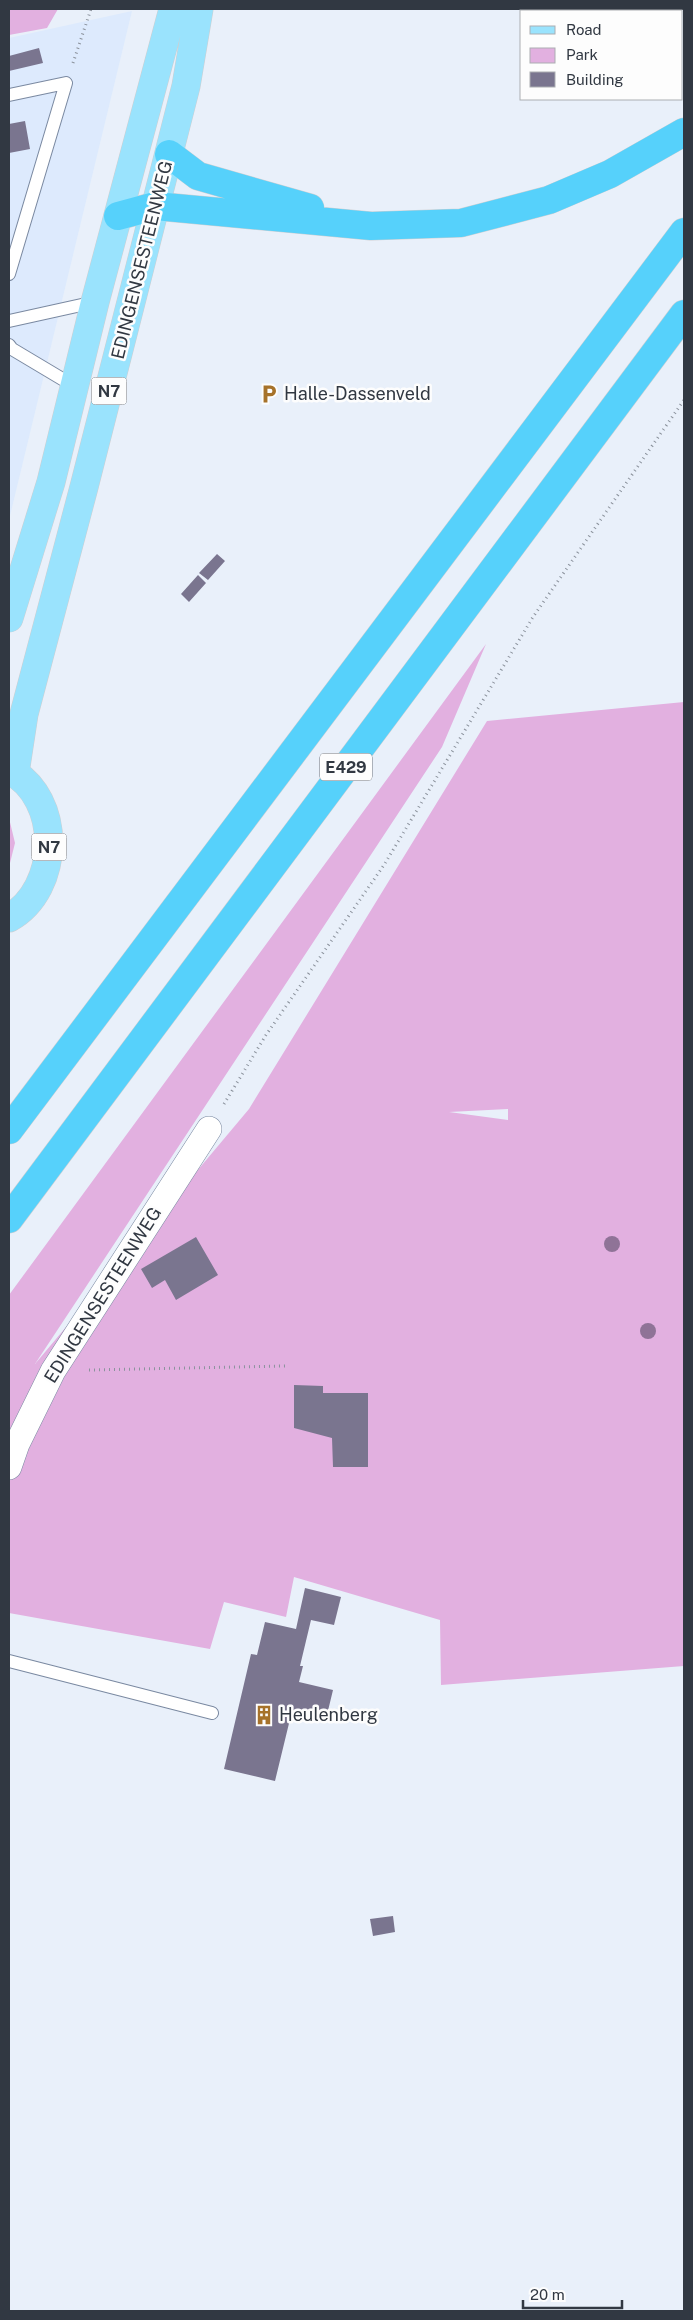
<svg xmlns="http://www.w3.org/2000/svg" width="693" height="2320" font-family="'Public Sans',sans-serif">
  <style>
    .built { fill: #ddeafd }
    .green { fill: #e2b0e0; fill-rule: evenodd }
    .building { fill: #7a758f }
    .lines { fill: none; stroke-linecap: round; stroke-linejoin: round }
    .lane-casing { stroke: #7a89a1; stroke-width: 14 }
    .street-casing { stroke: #7a89a1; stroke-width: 26 }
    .primary-casing { stroke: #cecfd2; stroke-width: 29 }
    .highway-casing { stroke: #cecfd2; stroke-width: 29 }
    .path { stroke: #8b929c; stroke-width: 3; stroke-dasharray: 1 4; stroke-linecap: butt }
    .lane { stroke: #fff; stroke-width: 12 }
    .street { stroke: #fff; stroke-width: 25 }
    .primary { stroke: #9ae3fd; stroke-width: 28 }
    .highway { stroke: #56d1fb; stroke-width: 28 }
    .tree { fill: #8f7397 }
    .labels { text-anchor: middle; stroke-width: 5; stroke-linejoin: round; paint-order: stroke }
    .shield { fill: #fdfdfd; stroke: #6e737a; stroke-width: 1 }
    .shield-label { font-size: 16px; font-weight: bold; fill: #313842 }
    .street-label { font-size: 18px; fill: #313842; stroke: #fdfdfd }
    .poi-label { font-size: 18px; fill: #313842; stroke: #fdfdfd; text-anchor: start }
  </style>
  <rect width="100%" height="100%" fill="#e9f0fa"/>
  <!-- built -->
  <path class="built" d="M 132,11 L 9,520 L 9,38 Z"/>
  <!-- green -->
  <path class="green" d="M 9,9 L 58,9 L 47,28 L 9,35 Z
    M 486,644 L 442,747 L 35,1364 L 249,1109 L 487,721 L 684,702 L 684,1666 L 441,1685 L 440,1620 L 294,1577 L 286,1617 L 224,1602 L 210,1649 L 9,1613 L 9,1295 ZM 508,1109 L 508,1120 L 449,1112 Z
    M 9,818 L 15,843 L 9,867 Z"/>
  <!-- building -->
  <path class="building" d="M 39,48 L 43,63 L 9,71 L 9,56 Z
    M 25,121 L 30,149 L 9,153 L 9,124 Z
    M 217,554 L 225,561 L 208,580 L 199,573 Z
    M 198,575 L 206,583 L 189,602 L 181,594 Z
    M 196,1237 L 218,1275 L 176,1300 L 165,1280 L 152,1288 L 141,1269 Z
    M 294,1385 L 323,1386 L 323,1393 L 368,1393 L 368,1467 L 333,1467 L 332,1438 L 294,1428 Z
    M 305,1588 L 341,1597 L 334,1625 L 311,1620 L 300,1666 L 303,1666 L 299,1682 L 333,1690 L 326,1719 L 292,1711 L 275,1781 L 224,1769 L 251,1654 L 257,1655 L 265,1622 L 296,1629 Z
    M 393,1916 L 395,1932 L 373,1936 L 370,1919 Z"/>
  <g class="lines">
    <defs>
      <path id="lane" d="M 9,95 L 66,83 L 9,274
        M 9,321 L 95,302
        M 9,345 L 12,349 L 74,386
        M 9,1661 L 212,1713"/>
      <path id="street" d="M 9,1467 L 17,1444 L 53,1371 L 209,1129"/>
      <path id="primary" d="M 9,618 L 51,482 L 95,302 L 173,9
        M 9,770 C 63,798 61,889 9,918
        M 15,773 L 24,714 L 84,487 L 186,86 L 199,9"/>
      <path id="highway" d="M 169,154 L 198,176 L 310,208
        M 118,216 L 155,206 L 371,226 L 461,223 L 549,200 L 610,174 L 684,132
        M 9,1130 L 684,232
        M 9,1219 L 684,314"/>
    </defs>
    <!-- lane casing -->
    <use href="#lane" class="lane-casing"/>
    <!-- street casing -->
    <use href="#street" class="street-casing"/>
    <!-- primary casing -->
    <use href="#primary" class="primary-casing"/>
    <!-- highway casing -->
    <use href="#highway" class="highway-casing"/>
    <!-- path -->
    <path class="path" d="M 73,63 L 91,9
      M 224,1104 L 266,1035 L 384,865 L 533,617 L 684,400
      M 89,1370 L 285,1366"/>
    <!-- lane -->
    <use href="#lane" class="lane"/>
    <!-- street -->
    <use href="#street" class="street"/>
    <!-- primary -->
    <use href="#primary" class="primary"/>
    <!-- highway -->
    <use href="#highway" class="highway"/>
  </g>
  <!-- trees -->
  <g class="tree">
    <circle cx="612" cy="1244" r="8"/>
    <circle cx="648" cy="1331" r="8"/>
  </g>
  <!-- icons -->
  <defs>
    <symbol id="parking-bare" viewBox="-9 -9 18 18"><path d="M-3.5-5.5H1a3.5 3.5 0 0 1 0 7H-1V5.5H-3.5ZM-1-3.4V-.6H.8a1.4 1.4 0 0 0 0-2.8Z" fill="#a6722a" stroke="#fdfdfd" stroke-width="2.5" paint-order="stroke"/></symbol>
    <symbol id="building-bare" viewBox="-9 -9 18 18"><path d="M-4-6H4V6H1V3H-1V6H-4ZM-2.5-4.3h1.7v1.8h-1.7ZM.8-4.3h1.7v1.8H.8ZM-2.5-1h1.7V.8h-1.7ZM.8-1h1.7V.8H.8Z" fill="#a6722a" stroke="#fdfdfd" stroke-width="2.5" paint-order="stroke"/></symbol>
  </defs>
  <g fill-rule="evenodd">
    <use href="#parking-bare" x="255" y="380" width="28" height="28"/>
    <use href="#building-bare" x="250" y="1701" width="28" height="28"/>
  </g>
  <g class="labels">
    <!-- shield labels -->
    <g class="shield">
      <rect x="91.5" y="377.5" width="35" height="27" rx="4"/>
      <rect x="320" y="753.5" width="52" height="27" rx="4"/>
      <rect x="31.5" y="833.5" width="35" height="27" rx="4"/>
    </g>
    <g class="shield-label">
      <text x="109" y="397">N7</text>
      <text x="346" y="773">E429</text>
      <text x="49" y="853">N7</text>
    </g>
    <!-- street labels -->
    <g class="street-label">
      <text transform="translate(142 260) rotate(-76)" y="6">EDINGENSESTEENWEG</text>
      <text transform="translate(103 1295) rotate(-58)" y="6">EDINGENSESTEENWEG</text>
    </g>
    <!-- poi labels -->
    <g class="poi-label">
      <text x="284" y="400">Halle-Dassenveld</text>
      <text x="279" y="1721">Heulenberg</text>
    </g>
  </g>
  <!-- border -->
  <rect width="693" height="2320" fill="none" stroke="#313842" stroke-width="20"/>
  <!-- legend -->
  <rect x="520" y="10" width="162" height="90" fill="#fdfdfd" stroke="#abaeb2"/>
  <rect x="530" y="26" width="25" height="8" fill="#9ae3fd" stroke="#abaeb2"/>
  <text x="566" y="35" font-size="15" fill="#313842">Road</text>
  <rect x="530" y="48" width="25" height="15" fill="#e2b0e0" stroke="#abaeb2"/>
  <text x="566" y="60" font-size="15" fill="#313842">Park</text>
  <rect x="530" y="72" width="25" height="15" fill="#7a758f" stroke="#abaeb2"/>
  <text x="566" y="85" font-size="15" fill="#313842">Building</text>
  <!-- scale -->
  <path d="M523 2300v8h99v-8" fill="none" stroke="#313842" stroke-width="2.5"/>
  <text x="530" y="2300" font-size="15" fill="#313842" stroke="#fdfdfd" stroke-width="4" paint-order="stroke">20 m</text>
</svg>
